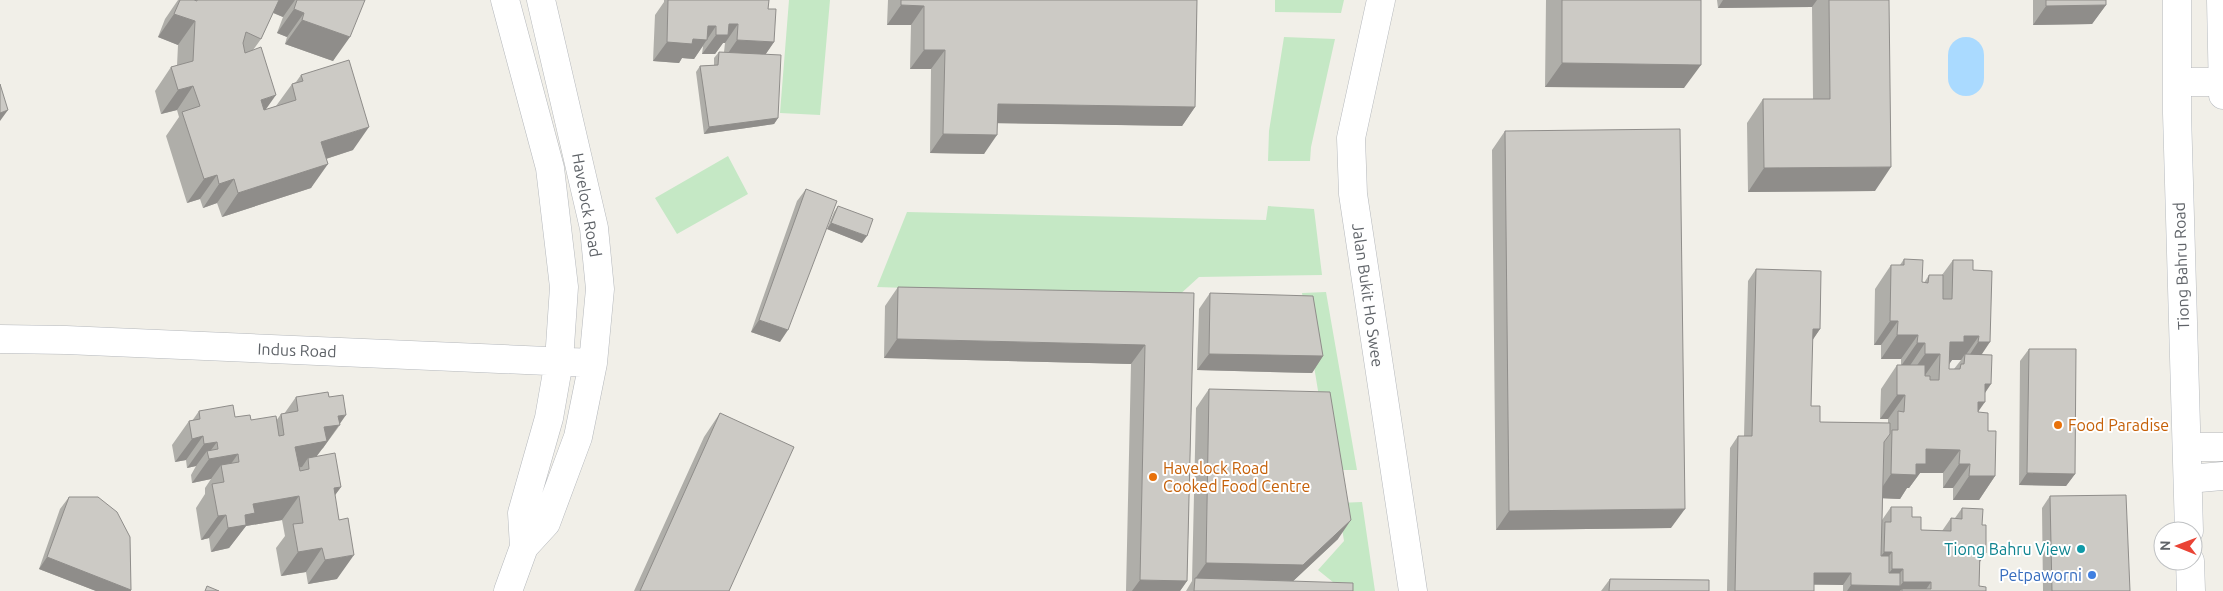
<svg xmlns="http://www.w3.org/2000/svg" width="2223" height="591" font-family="Ubuntu,sans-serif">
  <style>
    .green { fill: #c5e8c5 }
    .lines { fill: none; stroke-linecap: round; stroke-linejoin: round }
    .canal { stroke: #aadaff; stroke-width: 36 }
    .street-casing { stroke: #b5b8bc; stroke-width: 29 }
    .secondary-casing { stroke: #b6babf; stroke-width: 29 }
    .street { stroke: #fff; stroke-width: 28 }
    .secondary { stroke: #fff; stroke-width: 28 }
    .wall { fill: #afaea9; fill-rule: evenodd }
    .shaded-wall { fill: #8f8d8a }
    .building { fill: #cccac5; stroke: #8f8d8a }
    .food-dot { fill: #e8710a; stroke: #fff; stroke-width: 2 }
    .culture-dot { fill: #0f9aa8; stroke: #fff; stroke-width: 2 }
    .shop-dot { fill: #3f7fe0; stroke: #fff; stroke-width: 2 }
    .labels { text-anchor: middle; stroke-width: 4; stroke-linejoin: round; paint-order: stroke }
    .street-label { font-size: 16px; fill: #5f6368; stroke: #fff }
    .food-label { font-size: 16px; fill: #c56008; stroke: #fff; text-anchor: start }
    .culture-label { font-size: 16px; fill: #0d838f; stroke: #fff; text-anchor: end }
    .shop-label { font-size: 16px; fill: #366cbe; stroke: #fff; text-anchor: end }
  </style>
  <rect width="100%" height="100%" fill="#f1efe8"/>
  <!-- green -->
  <path class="green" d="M 789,0 L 830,0 L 820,115 L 780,113 Z
    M 1275,0 L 1344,0 L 1341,13 L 1275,12 Z
    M 1284,37 L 1335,39 L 1311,147 L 1310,161 L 1268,161 L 1269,131 Z
    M 728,156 L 748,194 L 677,234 L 655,198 Z
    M 1268,206 L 1314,209 L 1322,275 L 1199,277 L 1177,297 L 877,287 L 907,212 L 1266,220 Z
    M 1326,292 L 1357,470 L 1331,470 L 1302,293 Z
    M 1362,502 L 1375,591 L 1344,591 L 1318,570 L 1344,541 L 1338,503 Z"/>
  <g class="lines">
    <!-- canal -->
    <path class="canal" d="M 1966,78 L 1966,55"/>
    <defs>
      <path id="street" d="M 505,0 L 550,168 L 564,287 L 559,361 L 549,418 L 522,513 L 524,547
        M 1381,0 L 1351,138 L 1353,194 L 1413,591
        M 2178,82 L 2223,82
        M 0,339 L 66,340 L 593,363
        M 2187,447 L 2223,447
        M 2188,479 L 2223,476
        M 508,591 L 524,547 L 546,523 L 578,437 L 593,363 L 600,289 L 594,228 L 541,0"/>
      <path id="secondary" d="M 2177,0 L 2177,113 L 2189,531
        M 2221,0 L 2223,95
        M 2190,561 L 2191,591"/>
    </defs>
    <!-- street casing -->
    <use href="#street" class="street-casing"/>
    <!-- secondary casing -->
    <use href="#secondary" class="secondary-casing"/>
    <!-- street -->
    <use href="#street" class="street"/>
    <!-- secondary -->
    <use href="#secondary" class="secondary"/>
  </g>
  <!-- wall -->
  <path class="wall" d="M 178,0 L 365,0 L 333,61 L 285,44 L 287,37 L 277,33 L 283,17 L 273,13 L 261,39 L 253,50 L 265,110 L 276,106 L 292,84 L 296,82 L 301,75 L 353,150 L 326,159 L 311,188 L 222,217 L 217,203 L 203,208 L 200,199 L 187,203 L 166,136 L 179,117 L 177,110 L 161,114 L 155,91 L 171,67 L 177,66 L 178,45 L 158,37 L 165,19 Z
    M 664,0 L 769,0 L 768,9 L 774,42 L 765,55 L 778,118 L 774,124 L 704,134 L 696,72 L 700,66 L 714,65 L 714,58 L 719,52 L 724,52 L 725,43 L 723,43 L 715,54 L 702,54 L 703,46 L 694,59 L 682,58 L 679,63 L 653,61 L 655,15 L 664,2 Z
    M 888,0 L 1197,0 L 1195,107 L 1182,126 L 997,123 L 984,154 L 930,153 L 931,69 L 910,69 L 911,25 L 887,25 Z
    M 1546,0 L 1701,0 L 1684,88 L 1545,87 Z
    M 1717,0 L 1889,0 L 1875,191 L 1748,192 L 1747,123 L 1763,99 L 1813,99 L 1812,7 L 1718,8 Z
    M 2033,0 L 2106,0 L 2106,5 L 2092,24 L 2033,25 Z
    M 1505,131 L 1671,528 L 1496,530 L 1492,150 Z
    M 806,189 L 780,342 L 751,332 L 797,201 Z
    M 838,206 L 862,243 L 827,229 L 834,212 Z
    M 1904,259 L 1922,282 L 1924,283 L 1929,275 L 1942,275 L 1953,260 L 1973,270 L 1985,393 L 1978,412 L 1988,431 L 1995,476 L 1979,500 L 1953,500 L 1953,488 L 1943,488 L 1943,473 L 1920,473 L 1909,488 L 1907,488 L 1900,499 L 1883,498 L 1882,520 L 1891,507 L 1912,517 L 1921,530 L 1942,531 L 1951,518 L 1955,518 L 1962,508 L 1980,562 L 1979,586 L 1986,591 L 1843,591 L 1843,585 L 1814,585 L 1814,591 L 1727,591 L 1730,448 L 1738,436 L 1744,436 L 1748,281 L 1756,269 L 1820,329 L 1812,340 L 1811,406 L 1820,422 L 1888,423 L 1888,419 L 1880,419 L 1881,389 L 1897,365 L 1901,365 L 1901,359 L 1881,359 L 1881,345 L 1874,345 L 1875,289 L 1891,265 L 1900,265 ZM 1952,360 L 1961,360 L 1954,369 L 1949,369 L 1949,364 Z
    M 898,287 L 1194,293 L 1187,581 L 1180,591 L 1126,591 L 1131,364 L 884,358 L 885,306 Z
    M 1210,293 L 1323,356 L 1312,373 L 1197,370 L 1199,309 Z
    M 2029,349 L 2075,474 L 2066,486 L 2019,485 L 2020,361 Z
    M 1209,389 L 1338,539 L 1293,581 L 1353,591 L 1186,591 L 1192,581 L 1196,408 Z
    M 296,397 L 329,397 L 340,425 L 323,448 L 322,449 L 316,457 L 341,487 L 335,495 L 337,579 L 308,584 L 306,572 L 281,576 L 276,548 L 285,536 L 282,520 L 246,526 L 229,548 L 211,552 L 209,538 L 201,540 L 196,508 L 205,494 L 205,488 L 211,479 L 192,483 L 191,475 L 196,466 L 187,468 L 186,460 L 175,462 L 172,445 L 189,421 L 192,421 L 199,411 L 251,420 L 276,421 L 281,414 L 284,414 Z
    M 720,413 L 729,591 L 634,591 L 704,437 Z
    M 2050,496 L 2130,591 L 2043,591 L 2042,508 Z
    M 69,497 L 131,590 L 131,591 L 96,591 L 39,569 L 60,509 Z
    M 1610,579 L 1709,591 L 1601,591 Z"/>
  <!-- shaded-wall -->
  <path class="shaded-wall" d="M 256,0 L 295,0 L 283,17 L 253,4 Z
    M 1723,0 L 1817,0 L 1812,7 L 1718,8 Z
    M 901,5 L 924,6 L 911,25 L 887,25 Z
    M 2106,5 L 2092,24 L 2033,25 L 2046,6 Z
    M 294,9 L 304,13 L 287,37 L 277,33 Z
    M 174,14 L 195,21 L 178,45 L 158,37 Z
    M 302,20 L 350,37 L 333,61 L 285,44 Z
    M 729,24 L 738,24 L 725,43 L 723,43 L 715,54 L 702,54 L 716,35 Z
    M 708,26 L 716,26 L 694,59 L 682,58 L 679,63 L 653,61 L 667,42 Z
    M 737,40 L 774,42 L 761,61 L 724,59 Z
    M 924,50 L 945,50 L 931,69 L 910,69 Z
    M 1562,63 L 1701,65 L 1684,88 L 1545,87 Z
    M 193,86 L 177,110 L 161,114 L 178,90 Z
    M 276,95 L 259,119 L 261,100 Z
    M 998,104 L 1195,107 L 1182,126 L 984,123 Z
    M 8,110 L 0,121 L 0,113 Z
    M 778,118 L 774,124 L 704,134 L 709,127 Z
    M 369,127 L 353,150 L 304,166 L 321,142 Z
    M 943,134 L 997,135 L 984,154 L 930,153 Z
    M 328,164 L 311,188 L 222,217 L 238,193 Z
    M 1891,167 L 1875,191 L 1748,192 L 1764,168 Z
    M 217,175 L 200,199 L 187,203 L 204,179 Z
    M 234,179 L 217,203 L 203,208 L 219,184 Z
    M 831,223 L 867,236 L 862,243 L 827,229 Z
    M 759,320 L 788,330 L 780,342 L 751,332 Z
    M 1890,321 L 1898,321 L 1881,345 L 1874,345 Z
    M 1813,329 L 1820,329 L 1812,341 Z
    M 1897,335 L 1918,335 L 1901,359 L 1881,359 Z
    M 1964,336 L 1979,336 L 1965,356 L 1965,354 L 1961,360 L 1952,360 L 1948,366 L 1950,342 Z
    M 897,339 L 1145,345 L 1131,364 L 884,358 Z
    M 1978,342 L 1990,342 L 1974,366 L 1964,364 L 1965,362 Z
    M 1917,343 L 1925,343 L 1909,367 L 1901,366 Z
    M 1209,354 L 1323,356 L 1312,373 L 1197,370 Z
    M 1925,354 L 1940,354 L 1923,378 L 1908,378 Z
    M 1985,384 L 1991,384 L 1979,402 L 1985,402 L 1968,426 Z
    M 1897,395 L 1905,395 L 1888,419 L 1880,419 Z
    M 346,415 L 323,448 L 322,449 L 310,465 L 308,458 L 302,467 L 279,470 L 295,447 L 324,427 L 338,416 Z
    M 203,436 L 186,460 L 175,462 L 192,439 Z
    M 217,442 L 208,454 L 207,451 L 196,466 L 187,468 L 204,444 Z
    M 1926,449 L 1960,450 L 1943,473 L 1920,473 L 1909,488 L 1907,488 L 1900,499 L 1875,498 L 1891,474 Z
    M 238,454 L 223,475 L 221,465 L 211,479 L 192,483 L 209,459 Z
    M 1959,464 L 1970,464 L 1953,488 L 1943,488 Z
    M 2027,473 L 2075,474 L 2066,486 L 2019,485 Z
    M 1969,476 L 1995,476 L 1979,500 L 1953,500 Z
    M 341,487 L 324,510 L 334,488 Z
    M 299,496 L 282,520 L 246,526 L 229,548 L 211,552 L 228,528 L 253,504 Z
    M 1685,509 L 1671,528 L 1496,530 L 1509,511 Z
    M 226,515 L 209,538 L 201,540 L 218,516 Z
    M 1351,520 L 1338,539 L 1289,585 L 1195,579 L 1206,563 Z
    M 322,548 L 306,572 L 281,576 L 298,552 Z
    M 1884,552 L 1892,552 L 1881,568 L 1873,568 Z
    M 1980,552 L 1986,553 L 1975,569 Z
    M 354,555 L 337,579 L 308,584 L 325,560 Z
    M 47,557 L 131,590 L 131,591 L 96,591 L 39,569 Z
    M 1892,569 L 1903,569 L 1892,585 L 1881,585 Z
    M 1814,573 L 1851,573 L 1843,585 L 1806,584 Z
    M 1140,580 L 1187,581 L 1180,591 L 1132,591 Z
    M 1903,582 L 1931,582 L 1925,591 L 1902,589 L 1900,591 L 1847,591 L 1851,585 L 1900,586 Z"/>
  <!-- building -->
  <path class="building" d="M 180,0 L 194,0 L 197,1 L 197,0 L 279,0 L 261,39 L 246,32 L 243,43 L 245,53 L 261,47 L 276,95 L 261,100 L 264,110 L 296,100 L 292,84 L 303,81 L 301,75 L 349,60 L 369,127 L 321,142 L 328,164 L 238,193 L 234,179 L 219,184 L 217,175 L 204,179 L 182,112 L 200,106 L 193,86 L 178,90 L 171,67 L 193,61 L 195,21 L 174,14 Z
    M 297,0 L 365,0 L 350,37 L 302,20 L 304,13 L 294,9 Z
    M 668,0 L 769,0 L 768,9 L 776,9 L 774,42 L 737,40 L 738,24 L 729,24 L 728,35 L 716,35 L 716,26 L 708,26 L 707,40 L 693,39 L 692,44 L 667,42 Z
    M 901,0 L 1197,0 L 1195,107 L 998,104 L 997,135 L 943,134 L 945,50 L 924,50 L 924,6 L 901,5 Z
    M 1562,0 L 1701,0 L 1701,65 L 1562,63 Z
    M 1829,0 L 1889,0 L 1891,167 L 1764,168 L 1763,99 L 1830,99 Z
    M 2046,0 L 2106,0 L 2106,5 L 2046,6 Z
    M 719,52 L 781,55 L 778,118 L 709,127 L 700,66 L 718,65 Z
    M 0,84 L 8,110 L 0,113 Z
    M 1680,129 L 1685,509 L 1509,511 L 1505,131 Z
    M 806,189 L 837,201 L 788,330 L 759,320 Z
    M 838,206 L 873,219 L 867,236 L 831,223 Z
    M 1904,259 L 1923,260 L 1922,282 L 1928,283 L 1929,275 L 1943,275 L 1943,299 L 1952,299 L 1953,260 L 1973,260 L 1973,270 L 1992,271 L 1990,342 L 1978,342 L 1979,336 L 1964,336 L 1964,342 L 1950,342 L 1949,369 L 1960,369 L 1961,364 L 1964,364 L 1965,354 L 1992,355 L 1991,384 L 1985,384 L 1985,402 L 1978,402 L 1978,412 L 1988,413 L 1988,431 L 1996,431 L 1995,476 L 1969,476 L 1970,464 L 1959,464 L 1960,450 L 1926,449 L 1926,464 L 1916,464 L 1916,475 L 1891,474 L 1892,430 L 1898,430 L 1898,411 L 1904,412 L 1905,395 L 1897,395 L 1897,365 L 1925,365 L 1925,376 L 1930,376 L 1930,380 L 1939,380 L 1940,354 L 1925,354 L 1925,343 L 1917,343 L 1918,335 L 1897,335 L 1898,321 L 1890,321 L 1891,265 L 1904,265 Z
    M 1756,269 L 1821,271 L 1820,329 L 1813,329 L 1811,406 L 1820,406 L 1820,422 L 1890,423 L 1890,434 L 1884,442 L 1881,556 L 1889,556 L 1889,573 L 1900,573 L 1900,586 L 1851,585 L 1851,573 L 1814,573 L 1814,591 L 1735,591 L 1738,436 L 1752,436 Z
    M 898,287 L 1194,293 L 1187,581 L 1140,580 L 1145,345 L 897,339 Z
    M 1210,293 L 1313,296 L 1323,356 L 1209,354 Z
    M 2029,349 L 2076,349 L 2075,474 L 2027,473 Z
    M 1209,389 L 1330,392 L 1351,520 L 1303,565 L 1206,563 Z
    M 328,392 L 329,397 L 343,395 L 346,415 L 338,416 L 340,425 L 324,427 L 327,441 L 295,447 L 300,471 L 309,469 L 308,458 L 335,453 L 341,487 L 334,488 L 339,520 L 348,518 L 354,555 L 325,560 L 322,548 L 298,552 L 293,524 L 303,523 L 299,496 L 253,504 L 255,513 L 245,515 L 246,525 L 228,528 L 226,515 L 218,516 L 212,484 L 224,482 L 221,465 L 239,462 L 238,454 L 209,459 L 207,451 L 218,449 L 217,442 L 204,444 L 203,436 L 192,439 L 189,421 L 200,419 L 199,411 L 233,405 L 235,417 L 250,415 L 251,420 L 276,416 L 279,436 L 284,435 L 281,414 L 298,411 L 296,397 Z
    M 720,413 L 794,447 L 729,591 L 640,591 Z
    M 2126,495 L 2130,591 L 2052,591 L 2050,496 Z
    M 69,497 L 98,497 L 117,512 L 130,537 L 131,590 L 47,557 Z
    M 1891,507 L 1912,507 L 1912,517 L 1921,517 L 1921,530 L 1951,531 L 1951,518 L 1962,519 L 1962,508 L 1983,509 L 1982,525 L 1986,525 L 1986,553 L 1980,552 L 1979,586 L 1986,587 L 1986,591 L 1902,591 L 1902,589 L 1931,589 L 1931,582 L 1903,582 L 1903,569 L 1892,569 L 1892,552 L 1884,552 L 1885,522 L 1891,522 Z
    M 1195,578 L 1353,583 L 1353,591 L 1194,591 Z
    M 1610,579 L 1709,580 L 1709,591 L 1609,591 Z
    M 207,586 L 219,591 L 205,591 Z"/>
  <!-- markers -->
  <g class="food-dot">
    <circle cx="2058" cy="425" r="5"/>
    <circle cx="1153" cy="477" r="5"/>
  </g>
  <circle class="culture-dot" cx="2081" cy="549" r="5"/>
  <circle class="shop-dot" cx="2092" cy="575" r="5"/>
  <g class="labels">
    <!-- street labels -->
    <g class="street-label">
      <text transform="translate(587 205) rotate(80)" y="6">Havelock Road</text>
      <text transform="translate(2181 266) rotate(-92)" y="6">Tiong Bahru Road</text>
      <text transform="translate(1368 295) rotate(82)" y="6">Jalan Bukit Ho Swee</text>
      <text transform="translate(297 350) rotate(2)" y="6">Indus Road</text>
    </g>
    <!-- food labels -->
    <g class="food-label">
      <text x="2068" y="431">Food Paradise</text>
      <text x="1163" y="474">Havelock Road<tspan x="1163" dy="18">Cooked Food Centre</tspan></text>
    </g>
    <!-- culture labels -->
    <g class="culture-label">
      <text x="2071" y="555">Tiong Bahru View</text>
    </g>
    <!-- shop labels -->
    <g class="shop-label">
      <text x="2082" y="581">Petpaworni</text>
    </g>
  </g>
  <!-- north arrow -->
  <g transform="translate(2178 546) rotate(271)"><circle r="24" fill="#ffffff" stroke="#bfc1c3"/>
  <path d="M0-4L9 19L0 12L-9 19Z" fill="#ea4335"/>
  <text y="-8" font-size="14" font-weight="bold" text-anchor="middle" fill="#5f6368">N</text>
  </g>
</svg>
